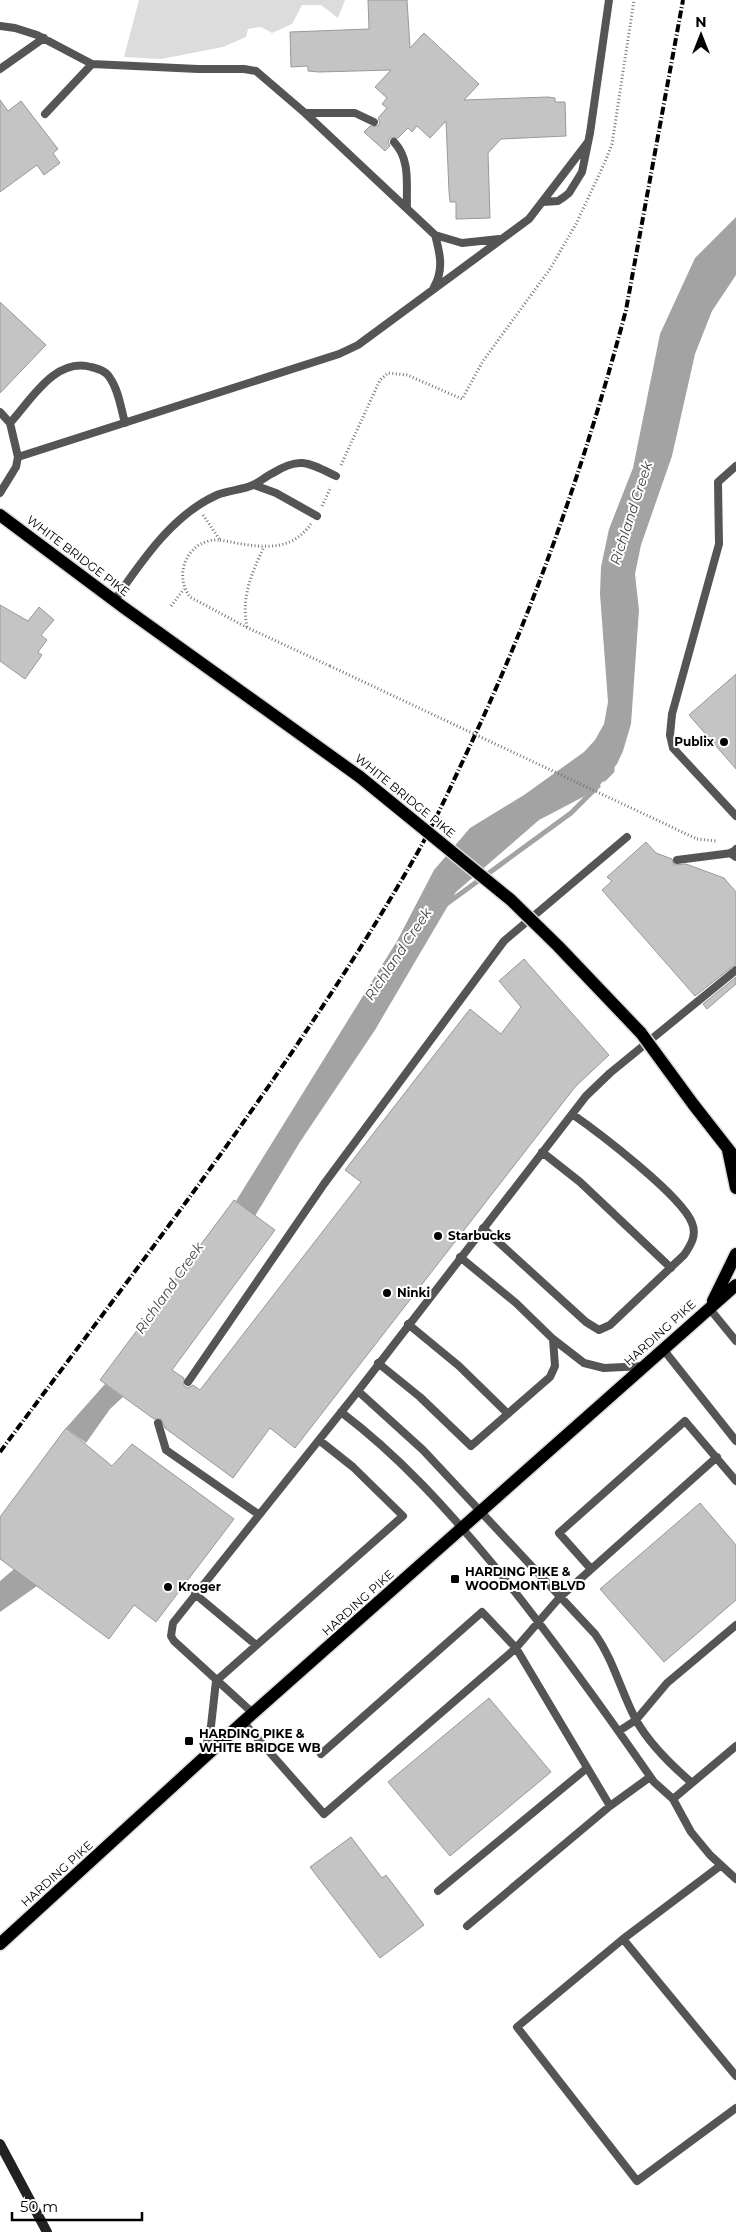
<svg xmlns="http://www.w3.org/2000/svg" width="736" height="2232" font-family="Montserrat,sans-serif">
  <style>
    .green { fill: #dcdcdc }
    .water { fill: #a3a3a3 }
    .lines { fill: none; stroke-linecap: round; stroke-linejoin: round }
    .stream { stroke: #a3a3a3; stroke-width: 5 }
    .building { fill: #c4c4c4; stroke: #999 }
    .primary-casing { stroke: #dbdbdb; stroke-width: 15 }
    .path { stroke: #777; stroke-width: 3; stroke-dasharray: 1 2.5; stroke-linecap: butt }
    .lane { stroke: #555; stroke-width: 8 }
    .street { stroke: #555; stroke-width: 10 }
    .secondary { stroke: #222; stroke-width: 10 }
    .primary { stroke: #000; stroke-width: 12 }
    .rail { stroke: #000; stroke-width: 4; stroke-dasharray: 8 2.5 1 2.5; stroke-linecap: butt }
    .primary-bridge-casing { stroke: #dbdbdb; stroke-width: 15; stroke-linecap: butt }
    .path-bridge { stroke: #777; stroke-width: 3; stroke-dasharray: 1 2.5; stroke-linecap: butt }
    .primary-bridge { stroke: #000; stroke-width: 12 }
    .poi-dot { fill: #000; stroke: #fff; stroke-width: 2 }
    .labels { text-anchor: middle; stroke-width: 4; stroke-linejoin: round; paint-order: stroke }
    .street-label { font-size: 12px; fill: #000; stroke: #fff }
    .poi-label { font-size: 12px; font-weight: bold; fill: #000; stroke: #fff; text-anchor: start }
    .water-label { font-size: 14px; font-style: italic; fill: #444; stroke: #fff }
  </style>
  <rect width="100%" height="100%" fill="#fff"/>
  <!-- green -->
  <path class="green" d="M 139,0 L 345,0 L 338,18 L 321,5 L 302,5 L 292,24 L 272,33 L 261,27 L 248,29 L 246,37 L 223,47 L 161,59 L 124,57 Z"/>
  <!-- water -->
  <path class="water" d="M 736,217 L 736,275 L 712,311 L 695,354 L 672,456 L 641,545 L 635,574 L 639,610 L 631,724 L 623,751 L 617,764 L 599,786 L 583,797 L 539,820 L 456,892 L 375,1030 L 300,1142 L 255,1216 L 236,1201 L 397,941 L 434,870 L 470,828 L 524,795 L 584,752 L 595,740 L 604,724 L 608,702 L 600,594 L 601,567 L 609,529 L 633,468 L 660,334 L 695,258 Z
    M 105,1384 L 123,1397 L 110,1409 L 86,1443 L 66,1428 Z
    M 14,1569 L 37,1586 L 0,1612 L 0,1581 Z"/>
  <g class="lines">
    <!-- stream -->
    <path class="stream" d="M 604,779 L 612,771 L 612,764
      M 445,905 L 571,813 L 598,786"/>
  </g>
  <!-- building -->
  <path class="building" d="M 368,0 L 407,0 L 410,48 L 424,33 L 479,84 L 464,100 L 548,97 L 555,98 L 555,102 L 565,102 L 566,136 L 501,139 L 488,153 L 490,218 L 456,219 L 456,202 L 450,202 L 449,191 L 446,121 L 430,138 L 417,126 L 412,132 L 408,128 L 398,138 L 390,138 L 388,142 L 390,146 L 385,151 L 364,132 L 370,126 L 378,126 L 380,122 L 378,118 L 387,108 L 382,104 L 387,98 L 375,87 L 391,70 L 319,72 L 308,71 L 308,66 L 291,67 L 290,32 L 369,29 Z
    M 0,100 L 8,111 L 21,101 L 58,149 L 53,153 L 60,163 L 44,175 L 37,165 L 0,192 Z
    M 0,302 L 46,345 L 0,393 Z
    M 0,605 L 28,621 L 39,607 L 54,620 L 41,635 L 47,640 L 38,652 L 42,655 L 25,679 L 0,661 Z
    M 736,674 L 736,769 L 689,715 Z
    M 646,842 L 656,853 L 672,859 L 674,865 L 686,864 L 724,878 L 736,892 L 736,964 L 695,996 L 602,890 L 612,881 L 607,877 Z
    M 524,959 L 609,1055 L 575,1087 L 295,1448 L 270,1428 L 233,1478 L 165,1428 L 161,1419 L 154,1419 L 100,1380 L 234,1200 L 275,1230 L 172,1370 L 184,1378 L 184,1386 L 188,1388 L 193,1385 L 200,1390 L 361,1182 L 345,1170 L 470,1009 L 501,1034 L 521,1007 L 499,981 Z
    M 736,977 L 736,984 L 707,1009 L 703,1004 Z
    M 66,1428 L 112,1466 L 132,1444 L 234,1519 L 156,1622 L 134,1605 L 109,1639 L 0,1559 L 0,1517 Z
    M 700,1503 L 736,1545 L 736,1600 L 664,1662 L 600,1589 Z
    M 489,1698 L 551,1772 L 450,1856 L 388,1782 Z
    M 351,1837 L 382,1878 L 386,1875 L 424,1925 L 380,1958 L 310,1867 Z"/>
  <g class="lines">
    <defs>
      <path id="primary" d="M 0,515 L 123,607 L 360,777
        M 693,1104 L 736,1159
        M 728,1150 L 736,1188
        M 713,1301 L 736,1254
        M 0,1944 L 243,1722 L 736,1285"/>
    </defs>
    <!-- primary casing -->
    <use href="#primary" class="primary-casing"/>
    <!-- path -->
    <path class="path" d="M 341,465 L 380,380 L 388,373 L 407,375 L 462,399 L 483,361 L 550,269 L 576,224 L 605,162 L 612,144 L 634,0
      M 322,506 L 331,487
      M 203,515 L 220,540 C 189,538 172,573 190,597 L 246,627 L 330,666
      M 220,540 C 254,546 288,556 311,524
      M 171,606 L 184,589
      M 247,627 C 241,598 251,574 264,547
      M 697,839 L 716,841"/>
    <!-- lane -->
    <path class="lane" d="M 0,26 L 15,28 L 37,35 L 92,64 L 198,69 L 244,69 L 256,71 L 305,113 L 435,235 L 462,243 L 499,239
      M 0,69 L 44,38
      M 305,113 L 355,113 L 374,122
      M 45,114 L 92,64
      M 394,142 C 411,160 406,185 407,208
      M 543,202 L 558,201 L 564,197 L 569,193 L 582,172 L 590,133 L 609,0
      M 434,287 C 444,270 440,253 435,235
      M 0,412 L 10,423 L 18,457
      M 10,423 C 31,400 55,357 91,367 C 99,369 106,371 110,378 C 119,391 121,409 125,423
      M 736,466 L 718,482 L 719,544 L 672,714 L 670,735 L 673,748 L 736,816
      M 254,485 L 276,493 L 317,516
      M 0,493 L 16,467 L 18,457 L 339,354 L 358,345 L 529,219 L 588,142
      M 114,601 C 141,562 172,515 217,495 C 229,490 242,490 253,485 C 260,482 266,476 273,473 C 300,456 309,463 336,476
      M 677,860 L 732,853 L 736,849
      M 542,1152 L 580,1182 L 671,1268
      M 483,1228 L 586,1322 L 599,1330 L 610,1325 L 684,1255 C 691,1245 697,1235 692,1223 C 682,1196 598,1132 572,1114
      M 460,1257 L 516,1303 L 553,1339 L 584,1363 L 604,1368 L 643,1366
      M 709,1308 L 736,1341
      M 408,1324 L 459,1366 L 508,1414
      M 663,1349 L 736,1441
      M 378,1363 L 420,1397 L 471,1446 L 550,1377 L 555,1366 L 553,1339
      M 188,1382 L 324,1184 L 504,941 L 627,837
      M 358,1391 L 423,1450 L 595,1634 C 614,1661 621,1692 636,1720 C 650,1745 671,1765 692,1783
      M 341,1412 C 399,1456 445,1507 491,1562 C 549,1633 602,1707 654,1782 L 673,1799 L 691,1832 L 710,1855 L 736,1879
      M 158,1423 L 166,1450 L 258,1514
      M 591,1569 L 559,1533 L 685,1421 L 736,1481
      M 195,1594 L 256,1645
      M 254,1714 L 174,1641 L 171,1636 L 173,1623 L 358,1391 L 586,1096 L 610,1073 L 736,970
      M 243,1722 L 324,1814 L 516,1648 L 560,1597 L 717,1457
      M 619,1731 L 636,1720 L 667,1683 L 736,1625
      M 321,1754 L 482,1612 L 516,1648 L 610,1806 L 650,1777
      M 204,1755 L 211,1726 L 216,1681 L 403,1516 L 353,1467 L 319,1440
      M 673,1799 L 736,1746
      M 720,1866 L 623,1939 L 517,2027 L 637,2181 L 736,2108
      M 438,1891 L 587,1768
      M 467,1926 L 610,1806
      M 623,1939 L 736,2076"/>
    <!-- street -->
    <path class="street" d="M 732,853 L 736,856"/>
    <!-- secondary -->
    <path class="secondary" d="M 0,2144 L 47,2232"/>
    <!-- primary -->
    <use href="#primary" class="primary"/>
    <!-- rail -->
    <path class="rail" d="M 0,1452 C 144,1258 294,1067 415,857 C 435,822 451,786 468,750 C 535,608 586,461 626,310 L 683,0"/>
    <defs>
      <path id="primary-bridge" d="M 360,777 L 511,900 L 558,946 L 641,1033 L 693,1104"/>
    </defs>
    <!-- primary-bridge casing -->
    <use href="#primary-bridge" class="primary-bridge-casing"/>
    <!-- path-bridge -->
    <path class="path-bridge" d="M 330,666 L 697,839"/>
    <!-- primary-bridge -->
    <use href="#primary-bridge" class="primary-bridge"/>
  </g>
  <!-- markers -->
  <g class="poi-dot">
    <circle cx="724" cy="742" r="5"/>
    <circle cx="438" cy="1236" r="5"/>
    <circle cx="387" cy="1293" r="5"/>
    <rect x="450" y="1574" width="10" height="10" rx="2.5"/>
    <circle cx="168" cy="1587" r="5"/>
    <rect x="184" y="1736" width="10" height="10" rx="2.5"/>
  </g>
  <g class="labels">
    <!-- street labels -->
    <g class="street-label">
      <text transform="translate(78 556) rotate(37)" y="4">WHITE BRIDGE PIKE</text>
      <text transform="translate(405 796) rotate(39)" y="4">WHITE BRIDGE PIKE</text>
      <text transform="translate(660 1333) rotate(-42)" y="4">HARDING PIKE</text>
      <text transform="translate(358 1603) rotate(-42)" y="4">HARDING PIKE</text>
      <text transform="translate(57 1874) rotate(-42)" y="4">HARDING PIKE</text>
    </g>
    <!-- poi labels -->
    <g class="poi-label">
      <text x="714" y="746" text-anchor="end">Publix</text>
      <text x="448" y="1240">Starbucks</text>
      <text x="397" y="1297">Ninki</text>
      <text x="465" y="1576">HARDING PIKE &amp;<tspan x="465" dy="14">WOODMONT BLVD</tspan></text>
      <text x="178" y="1591">Kroger</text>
      <text x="199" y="1738">HARDING PIKE &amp;<tspan x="199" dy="14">WHITE BRIDGE WB</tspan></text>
    </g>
    <!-- water labels -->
    <g class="water-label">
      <text transform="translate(631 513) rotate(-72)" y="5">Richland Creek</text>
      <text transform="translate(398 954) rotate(-56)" y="5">Richland Creek</text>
      <text transform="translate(169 1288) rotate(-55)" y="5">Richland Creek</text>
    </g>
  </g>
  <!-- north arrow -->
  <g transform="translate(701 35)" stroke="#ffffff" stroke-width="4" paint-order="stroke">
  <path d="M0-4L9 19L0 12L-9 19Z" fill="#000000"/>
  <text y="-8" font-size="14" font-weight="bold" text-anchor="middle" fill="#000000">N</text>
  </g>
  <!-- scale -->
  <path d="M12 2212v8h130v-8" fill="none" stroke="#000000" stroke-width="2.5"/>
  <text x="20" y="2212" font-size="15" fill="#000000" stroke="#ffffff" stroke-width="4" paint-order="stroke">50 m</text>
</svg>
